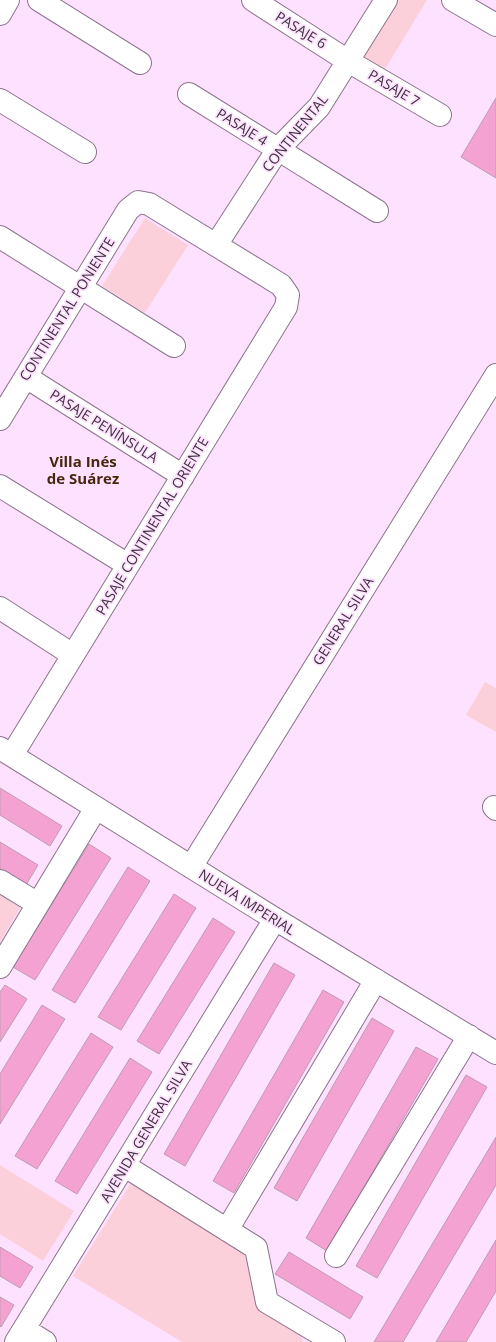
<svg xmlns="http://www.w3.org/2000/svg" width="496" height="1342" font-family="'Open Sans',sans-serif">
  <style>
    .green { fill: #fbd0da }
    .building { fill: #f4a2d2; stroke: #bf9caf }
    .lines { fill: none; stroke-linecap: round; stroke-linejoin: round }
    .minor-casing { stroke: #8c738d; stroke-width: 24 }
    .minor { stroke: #fff; stroke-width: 22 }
    .labels { text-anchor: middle; stroke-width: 3.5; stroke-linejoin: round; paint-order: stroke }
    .street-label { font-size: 14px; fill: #3d323d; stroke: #fee1fe }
    .neighbourhood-label { font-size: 15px; font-weight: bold; fill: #46270d; stroke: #fee1fe }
  </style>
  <rect width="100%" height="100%" fill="#fee1fe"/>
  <!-- green -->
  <path class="green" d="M 397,0 L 427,0 L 382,74 L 360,60 Z
    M 145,218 L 188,245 L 145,313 L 102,286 Z
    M 485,682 L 496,688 L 496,732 L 466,715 Z
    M 0,894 L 21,906 L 0,942 Z
    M 0,1165 L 74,1211 L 43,1261 L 0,1234 Z
    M 131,1183 L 245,1252 L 258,1303 L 300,1330 L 303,1342 L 182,1342 L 73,1276 Z"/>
  <!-- building -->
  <path class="building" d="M 496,98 L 496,178 L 461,157 Z
    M 0,788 L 62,826 L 50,846 L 0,815 Z
    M 0,842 L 38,865 L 26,885 L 0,869 Z
    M 89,844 L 111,858 L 35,980 L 13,967 Z
    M 128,867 L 150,881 L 75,1003 L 52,990 Z
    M 174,894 L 196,908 L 121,1030 L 98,1017 Z
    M 213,918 L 235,932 L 159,1054 L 137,1041 Z
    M 274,963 L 295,975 L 185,1166 L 164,1154 Z
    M 5,985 L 27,999 L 0,1042 L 0,992 Z
    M 323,990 L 344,1002 L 234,1193 L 213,1181 Z
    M 42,1005 L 65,1019 L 0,1124 L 0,1074 Z
    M 372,1018 L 394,1031 L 297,1201 L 274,1188 Z
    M 91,1033 L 113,1047 L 37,1169 L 15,1156 Z
    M 416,1047 L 438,1059 L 327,1251 L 306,1238 Z
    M 130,1058 L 152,1072 L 77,1194 L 55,1181 Z
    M 466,1075 L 487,1087 L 377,1278 L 356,1266 Z
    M 496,1137 L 496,1185 L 403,1342 L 374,1342 Z
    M 496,1240 L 496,1291 L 466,1342 L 436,1342 Z
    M 0,1247 L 33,1267 L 20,1288 L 0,1276 Z
    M 289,1252 L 363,1297 L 350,1319 L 275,1274 Z
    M 0,1297 L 14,1305 L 1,1327 L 0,1326 Z"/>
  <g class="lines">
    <defs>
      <path id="minor" d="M 39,0 L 140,63
        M 253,0 L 348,61 L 440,115
        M 453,0 L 496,25
        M 0,14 L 8,0
        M 189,94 L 377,211
        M 0,100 L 85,152
        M 0,237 L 174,346
        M 216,245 L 278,149 L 319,107 L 386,0
        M 26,377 L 183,476
        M 0,419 L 128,210 L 138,202 L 149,204 L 281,285 L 288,295 L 286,307 L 12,755
        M 0,486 L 128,565
        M 0,608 L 73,655
        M 0,748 L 275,919 L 496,1053
        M 494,807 L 496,809
        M 191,867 L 496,375
        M 0,881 L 38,904
        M 0,967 L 96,808
        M 125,1166 L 256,1248 L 267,1302 L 334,1342
        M 227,1230 L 376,980
        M 336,1256 L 469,1036
        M 24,1329 L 45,1342
        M 16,1342 L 275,919"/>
    </defs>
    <!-- minor casing -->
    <use href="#minor" class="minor-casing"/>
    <!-- minor -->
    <use href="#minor" class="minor"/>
  </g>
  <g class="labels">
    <!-- street labels -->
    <g class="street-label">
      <text transform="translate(301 30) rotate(32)" y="5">PASAJE 6</text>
      <text transform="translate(394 88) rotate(31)" y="5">PASAJE 7</text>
      <text transform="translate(242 127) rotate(32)" y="5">PASAJE 4</text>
      <text transform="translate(295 133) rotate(-51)" y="5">CONTINENTAL</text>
      <text transform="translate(67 309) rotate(-58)" y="5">CONTINENTAL PONIENTE</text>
      <text transform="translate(104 426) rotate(32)" y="5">PASAJE PENÍNSULA</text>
      <text transform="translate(152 526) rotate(-59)" y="5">PASAJE CONTINENTAL ORIENTE</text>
      <text transform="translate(343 621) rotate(-58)" y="5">GENERAL SILVA</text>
      <text transform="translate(247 902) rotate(32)" y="5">NUEVA IMPERIAL</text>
      <text transform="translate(146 1131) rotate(-59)" y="5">AVENIDA GENERAL SILVA</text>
    </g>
    <!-- neighbourhood labels -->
    <g class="neighbourhood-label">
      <text x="83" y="467">Villa Inés<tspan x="83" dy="17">de Suárez</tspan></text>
    </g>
  </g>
</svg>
